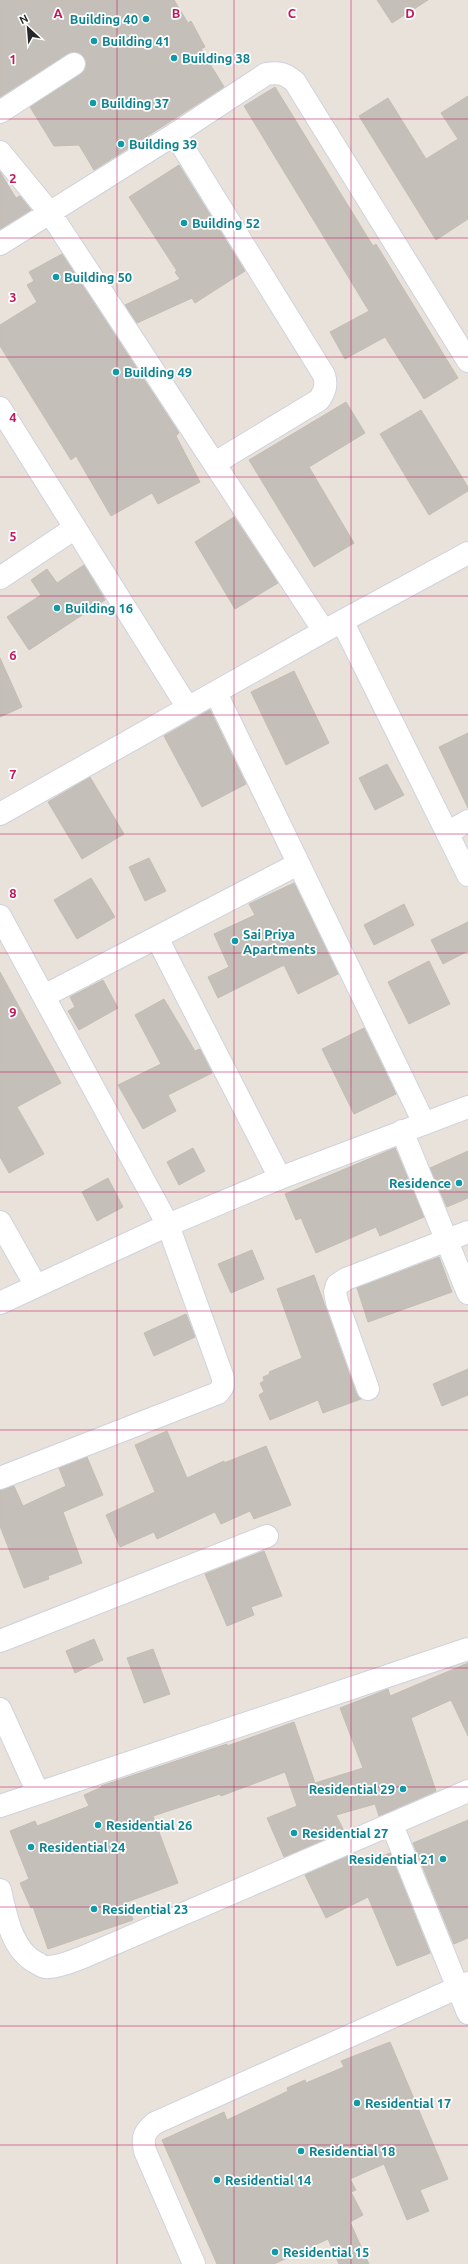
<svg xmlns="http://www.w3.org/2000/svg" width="468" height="2264" font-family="Ubuntu,sans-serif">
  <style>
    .building { fill: #c4bfb9; stroke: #c3beb4 }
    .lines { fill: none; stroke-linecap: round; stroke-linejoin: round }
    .minor-casing { stroke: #cfd2df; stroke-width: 24 }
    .minor { stroke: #fff; stroke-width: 22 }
    .grid { fill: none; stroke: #c2185b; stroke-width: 1; stroke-opacity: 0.55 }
    .culture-dot { fill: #0f9aa8; stroke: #fff; stroke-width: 1.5 }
    .labels { text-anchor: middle; stroke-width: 3.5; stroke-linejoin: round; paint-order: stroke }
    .culture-label { font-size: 13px; font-weight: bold; fill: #0d838f; stroke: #fff; text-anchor: start }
    .grid-label { font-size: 13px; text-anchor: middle; font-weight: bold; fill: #c2185b; stroke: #fff; stroke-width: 3.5; stroke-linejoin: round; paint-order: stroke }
  </style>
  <rect width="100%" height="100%" fill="#e9e2da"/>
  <!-- building -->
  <path class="building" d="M 0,0 L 174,0 L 188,23 L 191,21 L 205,47 L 201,49 L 224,87 L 94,170 L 79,145 L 54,146 L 30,107 L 81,74 L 85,69 L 86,63 L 80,53 L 74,52 L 67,54 L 0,97 Z
    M 377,0 L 428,0 L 392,23 Z
    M 275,87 L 373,246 L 376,244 L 458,378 L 424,399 L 385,337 L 345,359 L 330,332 L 369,311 L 244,106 Z
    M 468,96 L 468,219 L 436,240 L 359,116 L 388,98 L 426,159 L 458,139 L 441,113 Z
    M 179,165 L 245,271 L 195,303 L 192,298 L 137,323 L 125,305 L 180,279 L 175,272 L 177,271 L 129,197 Z
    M 0,172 L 16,198 L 20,196 L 31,210 L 0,229 Z
    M 62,254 L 179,433 L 176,436 L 200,482 L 158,504 L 152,493 L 111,516 L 76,456 L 71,460 L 0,346 L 0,325 L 37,302 L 27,285 L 34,281 L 29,272 Z
    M 346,402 L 365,433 L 309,467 L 354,543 L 314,567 L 249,460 Z
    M 421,410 L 468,487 L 468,491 L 429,515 L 380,434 Z
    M 234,517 L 278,583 L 235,609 L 195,542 Z
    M 84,565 L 105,600 L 29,650 L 7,617 L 41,595 L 31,580 L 47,569 L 57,583 Z
    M 0,658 L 22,707 L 0,717 Z
    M 294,671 L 329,743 L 286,765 L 251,692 Z
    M 210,710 L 246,784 L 202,807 L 164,736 Z
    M 468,733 L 468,808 L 439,747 Z
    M 387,764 L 404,795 L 375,810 L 359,778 Z
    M 90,777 L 124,834 L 82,859 L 48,802 Z
    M 149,858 L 166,891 L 145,901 L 129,867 Z
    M 91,878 L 115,917 L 77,939 L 54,900 Z
    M 294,883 L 338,974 L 298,994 L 284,965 L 218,998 L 208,977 L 229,967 L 214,934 L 255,915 L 249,904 Z
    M 404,904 L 414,925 L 374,945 L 364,925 Z
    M 468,922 L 468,951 L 443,964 L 431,940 Z
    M 429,961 L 450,1004 L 409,1024 L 388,982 Z
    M 0,972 L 61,1083 L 17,1107 L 44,1154 L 9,1173 L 0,1157 Z
    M 103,980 L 118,1008 L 79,1030 L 68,1011 L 75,1007 L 70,997 Z
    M 164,999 L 195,1051 L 200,1049 L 212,1073 L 168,1095 L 176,1111 L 143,1129 L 118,1085 L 161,1064 L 135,1015 Z
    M 364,1028 L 396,1094 L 354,1114 L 322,1049 Z
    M 193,1148 L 205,1171 L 179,1185 L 167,1162 Z
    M 395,1148 L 424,1217 L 380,1236 L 376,1227 L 316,1253 L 301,1218 L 296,1220 L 285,1194 Z
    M 468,1151 L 468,1198 L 447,1207 L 430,1168 Z
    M 108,1178 L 123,1207 L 97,1221 L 82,1192 Z
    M 252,1250 L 264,1279 L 231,1293 L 218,1264 Z
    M 439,1257 L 452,1292 L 368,1322 L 357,1288 Z
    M 314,1275 L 356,1393 L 361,1399 L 323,1413 L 318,1400 L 270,1420 L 259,1395 L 264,1392 L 260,1383 L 264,1381 L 263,1377 L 270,1374 L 269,1372 L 302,1358 L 277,1289 Z
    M 186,1314 L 195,1337 L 154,1356 L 144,1333 Z
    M 468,1369 L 468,1395 L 442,1406 L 433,1384 Z
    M 167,1431 L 187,1478 L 224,1461 L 224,1463 L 266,1446 L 291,1505 L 254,1519 L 250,1511 L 221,1524 L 215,1512 L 157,1539 L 154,1532 L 120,1547 L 106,1515 L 155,1492 L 135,1445 Z
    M 87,1457 L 103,1495 L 63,1512 L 82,1563 L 48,1576 L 49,1579 L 24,1588 L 0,1526 L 0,1490 L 14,1486 L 23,1506 L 66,1486 L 59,1468 Z
    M 264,1551 L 282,1596 L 251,1607 L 254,1615 L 227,1626 L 205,1574 Z
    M 94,1639 L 103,1660 L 75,1673 L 66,1651 Z
    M 153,1649 L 170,1694 L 144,1703 L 127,1658 Z
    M 468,1663 L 468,1736 L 451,1700 L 411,1718 L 436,1791 L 379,1816 L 375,1804 L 336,1815 L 344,1831 L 284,1857 L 267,1818 L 297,1806 L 285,1772 L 221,1796 L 220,1794 L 153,1816 L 178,1883 L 127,1902 L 133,1920 L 48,1949 L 33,1907 L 31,1908 L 20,1883 L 29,1879 L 10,1831 L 35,1821 L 37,1826 L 89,1806 L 84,1795 L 102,1787 L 101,1786 L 227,1744 L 227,1746 L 294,1722 L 315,1783 L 363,1768 L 340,1708 L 388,1689 L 390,1696 Z
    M 468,1820 L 468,1938 L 454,1944 L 413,1843 Z
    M 355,1853 L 361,1865 L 390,1853 L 430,1953 L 397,1966 L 368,1897 L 326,1918 L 305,1875 Z
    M 390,2042 L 448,2179 L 420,2190 L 429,2211 L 407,2220 L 384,2164 L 350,2179 L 356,2190 L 351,2192 L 363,2215 L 350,2222 L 369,2264 L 339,2264 L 328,2239 L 274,2264 L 217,2264 L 162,2140 L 224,2112 L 227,2120 L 288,2091 L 287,2088 L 305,2080 L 306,2083 L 344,2067 L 341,2061 Z"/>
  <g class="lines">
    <defs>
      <path id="minor" d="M 0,112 L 74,64
        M 175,134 L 324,375 C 327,385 325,391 319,400 L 215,463
        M 0,152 L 50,213 L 324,631
        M 0,244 L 175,134 L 266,74 C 278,72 285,73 295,82 L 468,361
        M 0,408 L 188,708
        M 0,578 L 75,528
        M 342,621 L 468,875
        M 216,693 L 424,1123
        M 0,814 L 324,631 L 468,553
        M 447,833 L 468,821
        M 0,916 L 168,1225 L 223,1378 L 223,1386 L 218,1393 L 0,1478
        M 157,938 L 280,1178
        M 44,996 L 298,864
        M 402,1131 L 468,1293
        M 0,1222 L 36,1286
        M 0,1303 L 168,1225 L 280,1178 L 468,1107
        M 368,1389 L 337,1302 L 335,1292 L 337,1285 L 346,1279 L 468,1232
        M 0,1641 L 267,1536
        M 0,1709 L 38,1793
        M 0,1806 L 468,1649
        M 392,1825 L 468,2013
        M 0,1890 C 6,1915 11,1950 37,1963 C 40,1965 44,1968 48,1967 C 59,1967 70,1962 81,1958 L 468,1791
        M 194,2264 L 145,2151 C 142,2137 144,2132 155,2123 L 468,1983"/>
    </defs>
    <!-- minor casing -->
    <use href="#minor" class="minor-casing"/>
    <!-- minor -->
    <use href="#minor" class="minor"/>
  </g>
  <!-- grid -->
  <path class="grid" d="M 117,0 L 117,2264M 234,0 L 234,2264M 351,0 L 351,2264M 0,119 L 468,119M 0,238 L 468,238M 0,357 L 468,357M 0,477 L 468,477M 0,596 L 468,596M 0,715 L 468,715M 0,834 L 468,834M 0,953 L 468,953M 0,1072 L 468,1072M 0,1192 L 468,1192M 0,1311 L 468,1311M 0,1430 L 468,1430M 0,1549 L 468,1549M 0,1668 L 468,1668M 0,1787 L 468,1787M 0,1907 L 468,1907M 0,2026 L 468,2026M 0,2145 L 468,2145"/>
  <!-- markers -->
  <g class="culture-dot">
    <circle cx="146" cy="19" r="4"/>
    <circle cx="94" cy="41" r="4"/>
    <circle cx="174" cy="58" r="4"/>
    <circle cx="93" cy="103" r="4"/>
    <circle cx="121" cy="144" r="4"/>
    <circle cx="184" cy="223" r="4"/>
    <circle cx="56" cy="277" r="4"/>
    <circle cx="116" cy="372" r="4"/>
    <circle cx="57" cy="608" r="4"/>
    <circle cx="235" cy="941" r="4"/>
    <circle cx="459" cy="1183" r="4"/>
    <circle cx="403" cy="1789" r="4"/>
    <circle cx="98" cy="1825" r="4"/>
    <circle cx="294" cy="1833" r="4"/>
    <circle cx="31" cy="1847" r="4"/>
    <circle cx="443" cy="1859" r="4"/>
    <circle cx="94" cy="1909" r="4"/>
    <circle cx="357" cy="2103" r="4"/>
    <circle cx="301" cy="2151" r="4"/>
    <circle cx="217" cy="2180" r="4"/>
    <circle cx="275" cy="2252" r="4"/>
  </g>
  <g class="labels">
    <!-- culture labels -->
    <g class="culture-label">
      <text x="138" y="24" text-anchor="end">Building 40</text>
      <text x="102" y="46">Building 41</text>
      <text x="182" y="63">Building 38</text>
      <text x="101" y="108">Building 37</text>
      <text x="129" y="149">Building 39</text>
      <text x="192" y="228">Building 52</text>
      <text x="64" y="282">Building 50</text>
      <text x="124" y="377">Building 49</text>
      <text x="65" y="613">Building 16</text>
      <text x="243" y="939">Sai Priya<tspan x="243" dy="15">Apartments</tspan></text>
      <text x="451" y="1188" text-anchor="end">Residence</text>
      <text x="395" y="1794" text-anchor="end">Residential 29</text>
      <text x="106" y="1830">Residential 26</text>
      <text x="302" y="1838">Residential 27</text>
      <text x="39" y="1852">Residential 24</text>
      <text x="435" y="1864" text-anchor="end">Residential 21</text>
      <text x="102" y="1914">Residential 23</text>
      <text x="365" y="2108">Residential 17</text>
      <text x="309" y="2156">Residential 18</text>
      <text x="225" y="2185">Residential 14</text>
      <text x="283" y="2257">Residential 15</text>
    </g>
  </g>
  <g class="grid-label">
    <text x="58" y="18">A</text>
    <text x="176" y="18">B</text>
    <text x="292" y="18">C</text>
    <text x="410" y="18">D</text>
    <text x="13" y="64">1</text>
    <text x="13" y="183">2</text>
    <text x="13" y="302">3</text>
    <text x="13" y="422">4</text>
    <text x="13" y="541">5</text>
    <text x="13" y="660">6</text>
    <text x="13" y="779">7</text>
    <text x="13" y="898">8</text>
    <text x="13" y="1017">9</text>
  </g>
  <!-- north arrow -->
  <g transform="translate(28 28) rotate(334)" stroke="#ffffff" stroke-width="3" paint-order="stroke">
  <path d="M0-3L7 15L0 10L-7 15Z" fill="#272727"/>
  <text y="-6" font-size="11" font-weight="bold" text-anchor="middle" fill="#272727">N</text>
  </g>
</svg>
